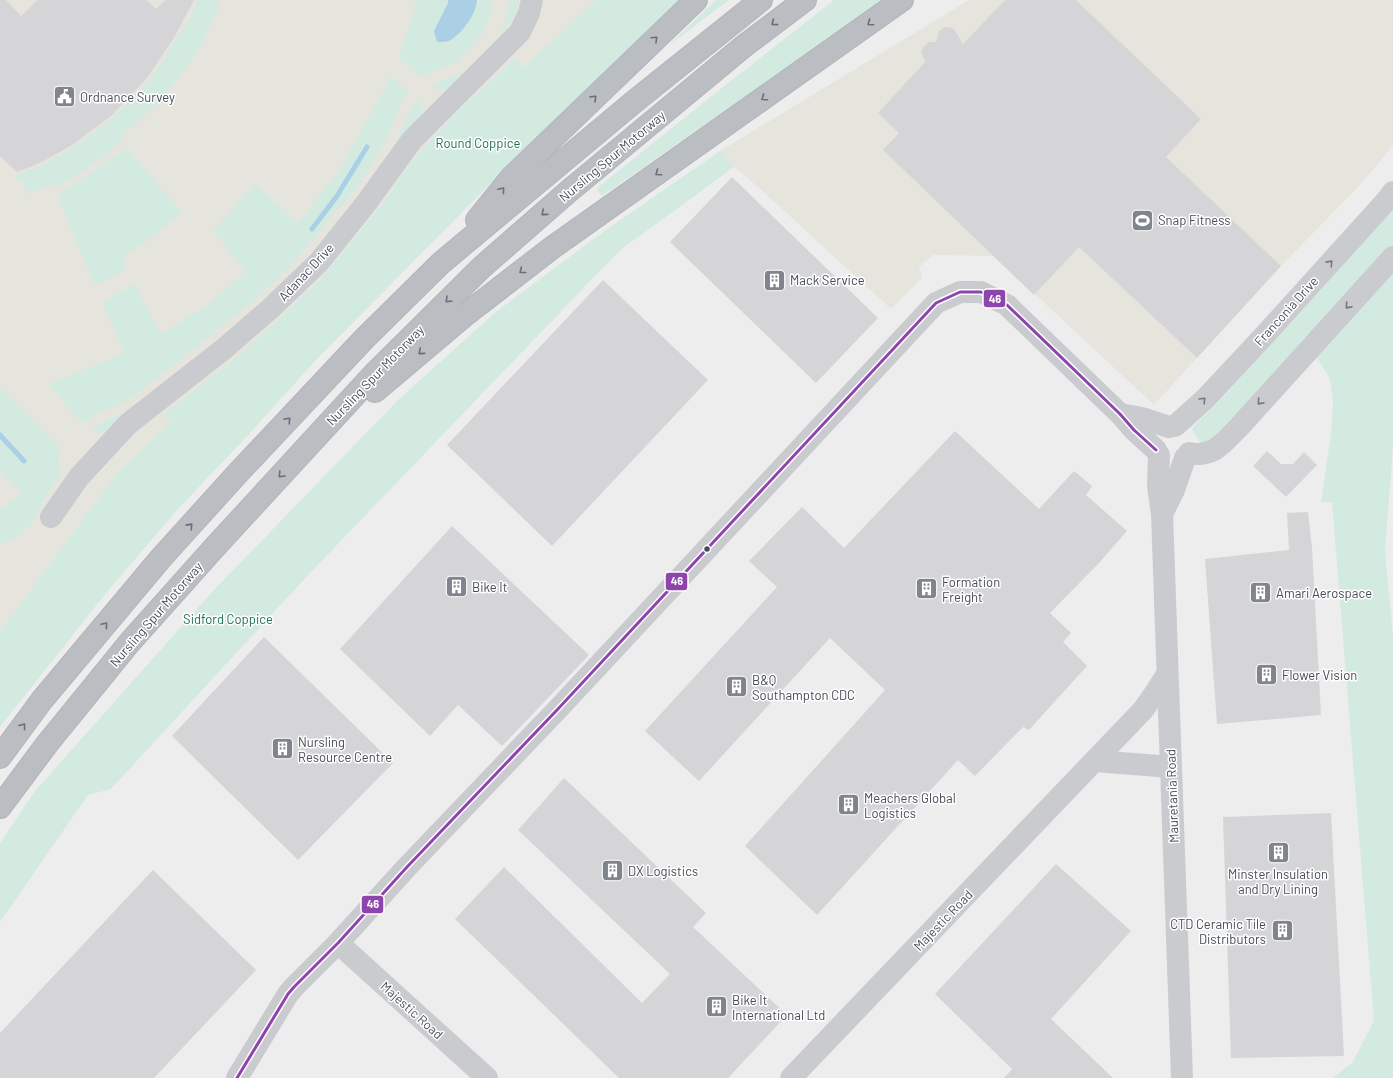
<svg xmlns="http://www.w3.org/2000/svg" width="1393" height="1078" font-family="Barlow,sans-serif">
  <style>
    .commercial { fill: #e6e5dd }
    .green { fill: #d3eae0 }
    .water { fill: #abcfe5 }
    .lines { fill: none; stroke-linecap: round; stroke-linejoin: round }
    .stream { stroke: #abcfe5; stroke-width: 5 }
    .building { fill: #d5d5d7 }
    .highway-casing { stroke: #b3b5bb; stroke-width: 24 }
    .minor { stroke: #c9cbce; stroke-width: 22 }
    .highway { stroke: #babdc2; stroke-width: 22 }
    .bus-1-casing { stroke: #fff; stroke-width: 6 }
    .bus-1 { stroke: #8e44ad; stroke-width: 3 }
    .oneway { stroke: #696e77 }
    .oneway2 { stroke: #747881 }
    .bus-dot { fill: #464c57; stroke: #fff; stroke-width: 1.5 }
    .labels { text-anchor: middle; stroke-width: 3; stroke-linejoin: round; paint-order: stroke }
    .poi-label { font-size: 13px; fill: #464c57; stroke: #fff; text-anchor: start }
    .park-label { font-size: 13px; fill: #206f55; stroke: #fff }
    .street-label { font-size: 13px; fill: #464c57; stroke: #fff }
    .line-badge { stroke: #fff; stroke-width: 1.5 }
    .badge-label { font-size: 11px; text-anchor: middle; font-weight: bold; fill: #fff }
  </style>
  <rect width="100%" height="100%" fill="#ededed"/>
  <!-- commercial -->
  <path class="commercial" d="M 0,0 L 596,0 L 524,67 L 515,59 L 452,116 L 401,175 L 386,199 L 320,280 L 243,352 L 164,415 L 171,422 L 117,473 L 0,631 Z
    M 969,0 L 1393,0 L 1393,146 L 1359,186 L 1281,266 L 1154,405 L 994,256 L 933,255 L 919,267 L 922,278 L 891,309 L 757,186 L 734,167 L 720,151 Z"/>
  <!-- green -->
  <path class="green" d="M 197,0 L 213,0 L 220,3 C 216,13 212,24 207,34 C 186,75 155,108 120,138 L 122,141 C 102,159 78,176 54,188 L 52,184 L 28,194 L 21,180 L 17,181 L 15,176 C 26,171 36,168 46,163 C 84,144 119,115 146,84 C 157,71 166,55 175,40 C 183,28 194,14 197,0 Z
    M 416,0 L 491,0 L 491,11 L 486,29 L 457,62 L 420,77 L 398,57 L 412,20 Z
    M 510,0 L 519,0 C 518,15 510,25 501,36 Z
    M 596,0 L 679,0 L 489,185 L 315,361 L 250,433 L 178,509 L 106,593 L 0,727 L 0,631 L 117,473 L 171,422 L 163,415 L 243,352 L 320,280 L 386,199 L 401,175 L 452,116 L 515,59 L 524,67 Z
    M 716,0 L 729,0 L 668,46 Z
    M 834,0 L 884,0 L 602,196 L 596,189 L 708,99 Z
    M 472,70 L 447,90 L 439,90 L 432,87 C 437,80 462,74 472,70 Z
    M 390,75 L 409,93 L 403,100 L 385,142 L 359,185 L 289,267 L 249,305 L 143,389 L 120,405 L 107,409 L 95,414 L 85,423 L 79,420 L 48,384 L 125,353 L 102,303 L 134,284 L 161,334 L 204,307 L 246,272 L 213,230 L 256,184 L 298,223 L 338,172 L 384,90 Z
    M 420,98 L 423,108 L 420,121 L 394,151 C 401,133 406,112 420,98 Z
    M 127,148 L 182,213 L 145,242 L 123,257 L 127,269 L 95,286 L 57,195 L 76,183 Z
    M 720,151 L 734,167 L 619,251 L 310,573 L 111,789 L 88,795 L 0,922 L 0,843 L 35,791 L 213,591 L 399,399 L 497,311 L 603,232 Z
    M 1393,209 L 1393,247 L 1222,438 L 1200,449 L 1200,442 L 1192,429 L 1194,426 L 1218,402 L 1297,316 Z
    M 1393,270 L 1393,447 L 1385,551 L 1393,637 L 1393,1078 L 1333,1078 L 1352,1063 L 1374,1021 L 1332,502 L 1321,502 L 1331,433 L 1333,401 L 1330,379 L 1315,354 Z
    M 0,387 L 61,448 L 57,451 L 60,477 L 50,489 L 31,524 L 22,533 L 14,539 L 0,544 L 0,510 L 21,493 L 0,471 Z
    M 130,413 L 110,431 L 96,434 L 92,430 L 108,419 Z"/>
  <!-- water -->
  <path class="water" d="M 448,0 L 477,0 C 476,14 464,31 452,39 C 449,42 442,42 437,42 L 434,31 L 448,3 Z"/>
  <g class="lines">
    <!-- stream -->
    <path class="stream" d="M 312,229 L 337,196 L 367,147
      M 0,435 L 24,461"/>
  </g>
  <!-- building -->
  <path class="building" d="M 0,0 L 6,0 L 21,16 L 38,0 L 146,0 L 156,9 L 165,0 L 194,0 L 174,38 L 147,78 L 111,116 L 72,145 L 42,162 L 17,172 L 0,156 Z
    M 1005,0 L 1076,0 L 1201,119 L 1166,157 L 1281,266 L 1197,358 L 1079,247 L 1034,295 L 883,150 L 899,133 L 878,113 L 925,62 L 921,52 L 924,46 L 929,42 L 936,42 L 939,31 L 945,27 L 952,28 L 955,30 L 963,44 Z
    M 732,177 L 878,318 L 816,383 L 670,242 Z
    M 603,280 L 708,380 L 552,546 L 447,445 Z
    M 955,431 L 1039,509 L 1074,471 L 1092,486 L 1086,495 L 1127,531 L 1098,564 L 1050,613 L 1071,633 L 1063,642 L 1087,666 L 1029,730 L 1023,727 L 975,776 L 958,760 L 817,915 L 745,846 L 885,690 L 830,638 L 699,781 L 645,731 L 777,587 L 749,561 L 802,507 L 844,548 Z
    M 1267,451 L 1281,464 L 1293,464 L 1304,452 L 1317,465 L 1286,497 L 1253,466 Z
    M 1308,512 L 1312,548 L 1321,715 L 1217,724 L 1205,559 L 1289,550 L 1287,513 Z
    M 452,526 L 589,655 L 502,746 L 458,705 L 430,736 L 340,649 Z
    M 264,637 L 393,763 L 298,860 L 172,736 Z
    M 564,778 L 706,913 L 693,927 L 787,1015 L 728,1078 L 619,1078 L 455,919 L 504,867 L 642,1003 L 670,974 L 518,830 Z
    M 1331,813 L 1344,1056 L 1231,1058 L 1223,817 Z
    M 1056,864 L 1131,931 L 1051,1019 L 1113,1078 L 1004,1078 L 1012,1069 L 935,994 Z
    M 153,870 L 256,970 L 154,1078 L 0,1078 L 0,1033 Z"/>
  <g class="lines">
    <defs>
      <path id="highway" d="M 477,220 L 511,178 L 696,0
        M 375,391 L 465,315 L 553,247 L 902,0
        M 0,757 L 42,700 L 161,558 L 237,474 L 364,339 L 441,263 L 635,101 L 761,0
        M 0,807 L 47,744 L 130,642 L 214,548 L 376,372 L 482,267 L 569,191 L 744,46 L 805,0"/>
    </defs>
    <!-- highway casing -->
    <use href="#highway" class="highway-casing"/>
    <!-- minor -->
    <path class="minor" d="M 1120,414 L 1142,418 L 1169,427
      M 1175,426 L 1205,399 L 1263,337 L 1388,199 L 1393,192
      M 1189,453 C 1214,458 1224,442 1240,426 L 1393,257
      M 1159,455 L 1158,486 L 1162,514 L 1182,1078
      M 1162,514 L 1174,490 L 1185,458
      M 51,517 L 79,477 L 128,424 L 225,348 L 271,308 L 319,262 L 364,206 L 412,140 L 520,32 L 529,13 L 532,0
      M 1095,761 L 1171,767
      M 338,943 L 487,1078
      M 237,1078 L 288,994 L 294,987 L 338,943 L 407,867 L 557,710 L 936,303 L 960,292 L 981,292 L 1007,305 L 1120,414 L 1134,430 L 1156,450
      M 791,1078 L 1143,710 L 1155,693 L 1167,674"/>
    <!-- highway -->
    <use href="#highway" class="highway"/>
    <defs>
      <path id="bus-1" d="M 237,1078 L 288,994 L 294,987 L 338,943 L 407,867 L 557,710 L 936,303 L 960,292 L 981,292 L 1007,305 L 1120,414 L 1134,430 L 1156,450"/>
    </defs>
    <!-- bus-1 casing -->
    <use href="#bus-1" class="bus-1-casing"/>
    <!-- bus-1 -->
    <use href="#bus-1" class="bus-1"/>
  </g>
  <!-- one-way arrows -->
  <defs><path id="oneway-chevron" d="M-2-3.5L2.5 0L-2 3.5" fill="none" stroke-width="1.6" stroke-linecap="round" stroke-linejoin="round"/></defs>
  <g class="oneway">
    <use href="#oneway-chevron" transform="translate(774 23) rotate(143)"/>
    <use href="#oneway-chevron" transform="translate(870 23) rotate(145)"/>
    <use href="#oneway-chevron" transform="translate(655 39) rotate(-43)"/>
    <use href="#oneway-chevron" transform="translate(594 98) rotate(-44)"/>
    <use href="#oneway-chevron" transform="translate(764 98) rotate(145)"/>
    <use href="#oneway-chevron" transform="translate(658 173) rotate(145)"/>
    <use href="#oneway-chevron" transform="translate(502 190) rotate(-50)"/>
    <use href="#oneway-chevron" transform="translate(544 213) rotate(139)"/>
    <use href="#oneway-chevron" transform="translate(522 271) rotate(142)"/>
    <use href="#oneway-chevron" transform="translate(448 300) rotate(135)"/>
    <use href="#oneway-chevron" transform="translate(421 352) rotate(140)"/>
    <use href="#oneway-chevron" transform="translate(288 420) rotate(-47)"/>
    <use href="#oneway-chevron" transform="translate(281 475) rotate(133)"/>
    <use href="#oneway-chevron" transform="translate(190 526) rotate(-48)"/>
    <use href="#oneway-chevron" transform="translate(105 625) rotate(-50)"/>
    <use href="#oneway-chevron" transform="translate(23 726) rotate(-53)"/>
  </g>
  <g class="oneway2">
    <use href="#oneway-chevron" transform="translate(1330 263) rotate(-48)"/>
    <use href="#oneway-chevron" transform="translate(1348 306) rotate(132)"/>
    <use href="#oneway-chevron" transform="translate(1203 400) rotate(-46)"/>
    <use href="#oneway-chevron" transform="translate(1260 402) rotate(132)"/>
  </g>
  <!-- icons -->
  <defs>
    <symbol id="civic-square" viewBox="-11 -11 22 22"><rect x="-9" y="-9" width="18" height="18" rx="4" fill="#80848c" stroke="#fff"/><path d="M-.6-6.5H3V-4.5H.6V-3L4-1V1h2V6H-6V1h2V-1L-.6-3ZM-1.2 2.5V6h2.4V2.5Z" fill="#fff"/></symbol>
    <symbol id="stadium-square" viewBox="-11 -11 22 22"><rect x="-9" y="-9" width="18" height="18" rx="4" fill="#80848c" stroke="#fff"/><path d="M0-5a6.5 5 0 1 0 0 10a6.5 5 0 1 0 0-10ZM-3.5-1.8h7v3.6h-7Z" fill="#fff"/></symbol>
    <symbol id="building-square" viewBox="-11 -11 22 22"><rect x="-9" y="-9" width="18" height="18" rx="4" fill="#80848c" stroke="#fff"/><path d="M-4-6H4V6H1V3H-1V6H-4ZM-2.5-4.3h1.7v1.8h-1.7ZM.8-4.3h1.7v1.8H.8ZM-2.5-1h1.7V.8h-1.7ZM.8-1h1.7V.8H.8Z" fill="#fff"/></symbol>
  </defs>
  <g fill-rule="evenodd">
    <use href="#civic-square" x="52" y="84" width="25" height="25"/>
    <use href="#stadium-square" x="1130" y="208" width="25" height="25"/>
    <use href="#building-square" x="762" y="268" width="25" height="25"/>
    <use href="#building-square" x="444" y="574" width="25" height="25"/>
    <use href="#building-square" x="914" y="576" width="25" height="25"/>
    <use href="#building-square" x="1248" y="580" width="25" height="25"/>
    <use href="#building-square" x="1254" y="662" width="25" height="25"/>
    <use href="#building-square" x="724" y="674" width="25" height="25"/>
    <use href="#building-square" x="270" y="736" width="25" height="25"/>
    <use href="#building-square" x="836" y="792" width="25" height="25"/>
    <use href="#building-square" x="1266" y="840" width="25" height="25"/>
    <use href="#building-square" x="600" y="858" width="25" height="25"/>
    <use href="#building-square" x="1270" y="918" width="25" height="25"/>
    <use href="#building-square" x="704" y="994" width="25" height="25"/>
  </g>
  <!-- markers -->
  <circle class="bus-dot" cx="707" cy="549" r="3.5"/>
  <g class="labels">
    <!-- poi labels -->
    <g class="poi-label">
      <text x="80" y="102">Ordnance Survey</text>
      <text x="1158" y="225">Snap Fitness</text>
      <text x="790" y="285">Mack Service</text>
      <text x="942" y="587">Formation<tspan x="942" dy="15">Freight</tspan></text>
      <text x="472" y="592">Bike It</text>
      <text x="1276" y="598">Amari Aerospace</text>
      <text x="1282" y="680">Flower Vision</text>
      <text x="752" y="685">B&amp;Q<tspan x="752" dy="15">Southampton CDC</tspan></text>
      <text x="298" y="747">Nursling<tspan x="298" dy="15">Resource Centre</tspan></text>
      <text x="864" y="803">Meachers Global<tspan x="864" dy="15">Logistics</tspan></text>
      <text x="628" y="876">DX Logistics</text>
      <text x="1278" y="879" text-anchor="middle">Minster Insulation<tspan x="1278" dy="15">and Dry Lining</tspan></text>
      <text x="1266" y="929" text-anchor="end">CTD Ceramic Tile<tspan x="1266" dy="15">Distributors</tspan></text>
      <text x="732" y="1005">Bike It<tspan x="732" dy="15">International Ltd</tspan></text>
    </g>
    <!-- park labels -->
    <g class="park-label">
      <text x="478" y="148">Round Coppice</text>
      <text x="228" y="624">Sidford Coppice</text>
    </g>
    <!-- street labels -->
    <g class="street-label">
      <text transform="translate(612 156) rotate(-40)" y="5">Nursling Spur Motorway</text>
      <text transform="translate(306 272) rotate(-47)" y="5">Adanac Drive</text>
      <text transform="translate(1286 311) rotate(-48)" y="5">Franconia Drive</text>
      <text transform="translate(375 375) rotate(-46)" y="5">Nursling Spur Motorway</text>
      <text transform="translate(156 614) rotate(-49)" y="5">Nursling Spur Motorway</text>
      <text transform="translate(1172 796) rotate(-92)" y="5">Mauretania Road</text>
      <text transform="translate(943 920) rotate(-46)" y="5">Majestic Road</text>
      <text transform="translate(412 1010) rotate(42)" y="5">Majestic Road</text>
    </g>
  </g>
  <g class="line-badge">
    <rect x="983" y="289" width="23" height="19" rx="4" fill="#8e44ad"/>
    <rect x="665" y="572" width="23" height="19" rx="4" fill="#8e44ad"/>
    <rect x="361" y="895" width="23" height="19" rx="4" fill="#8e44ad"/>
  </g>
  <g class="badge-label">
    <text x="995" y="303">46</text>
    <text x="677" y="585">46</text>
    <text x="373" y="908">46</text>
  </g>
</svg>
